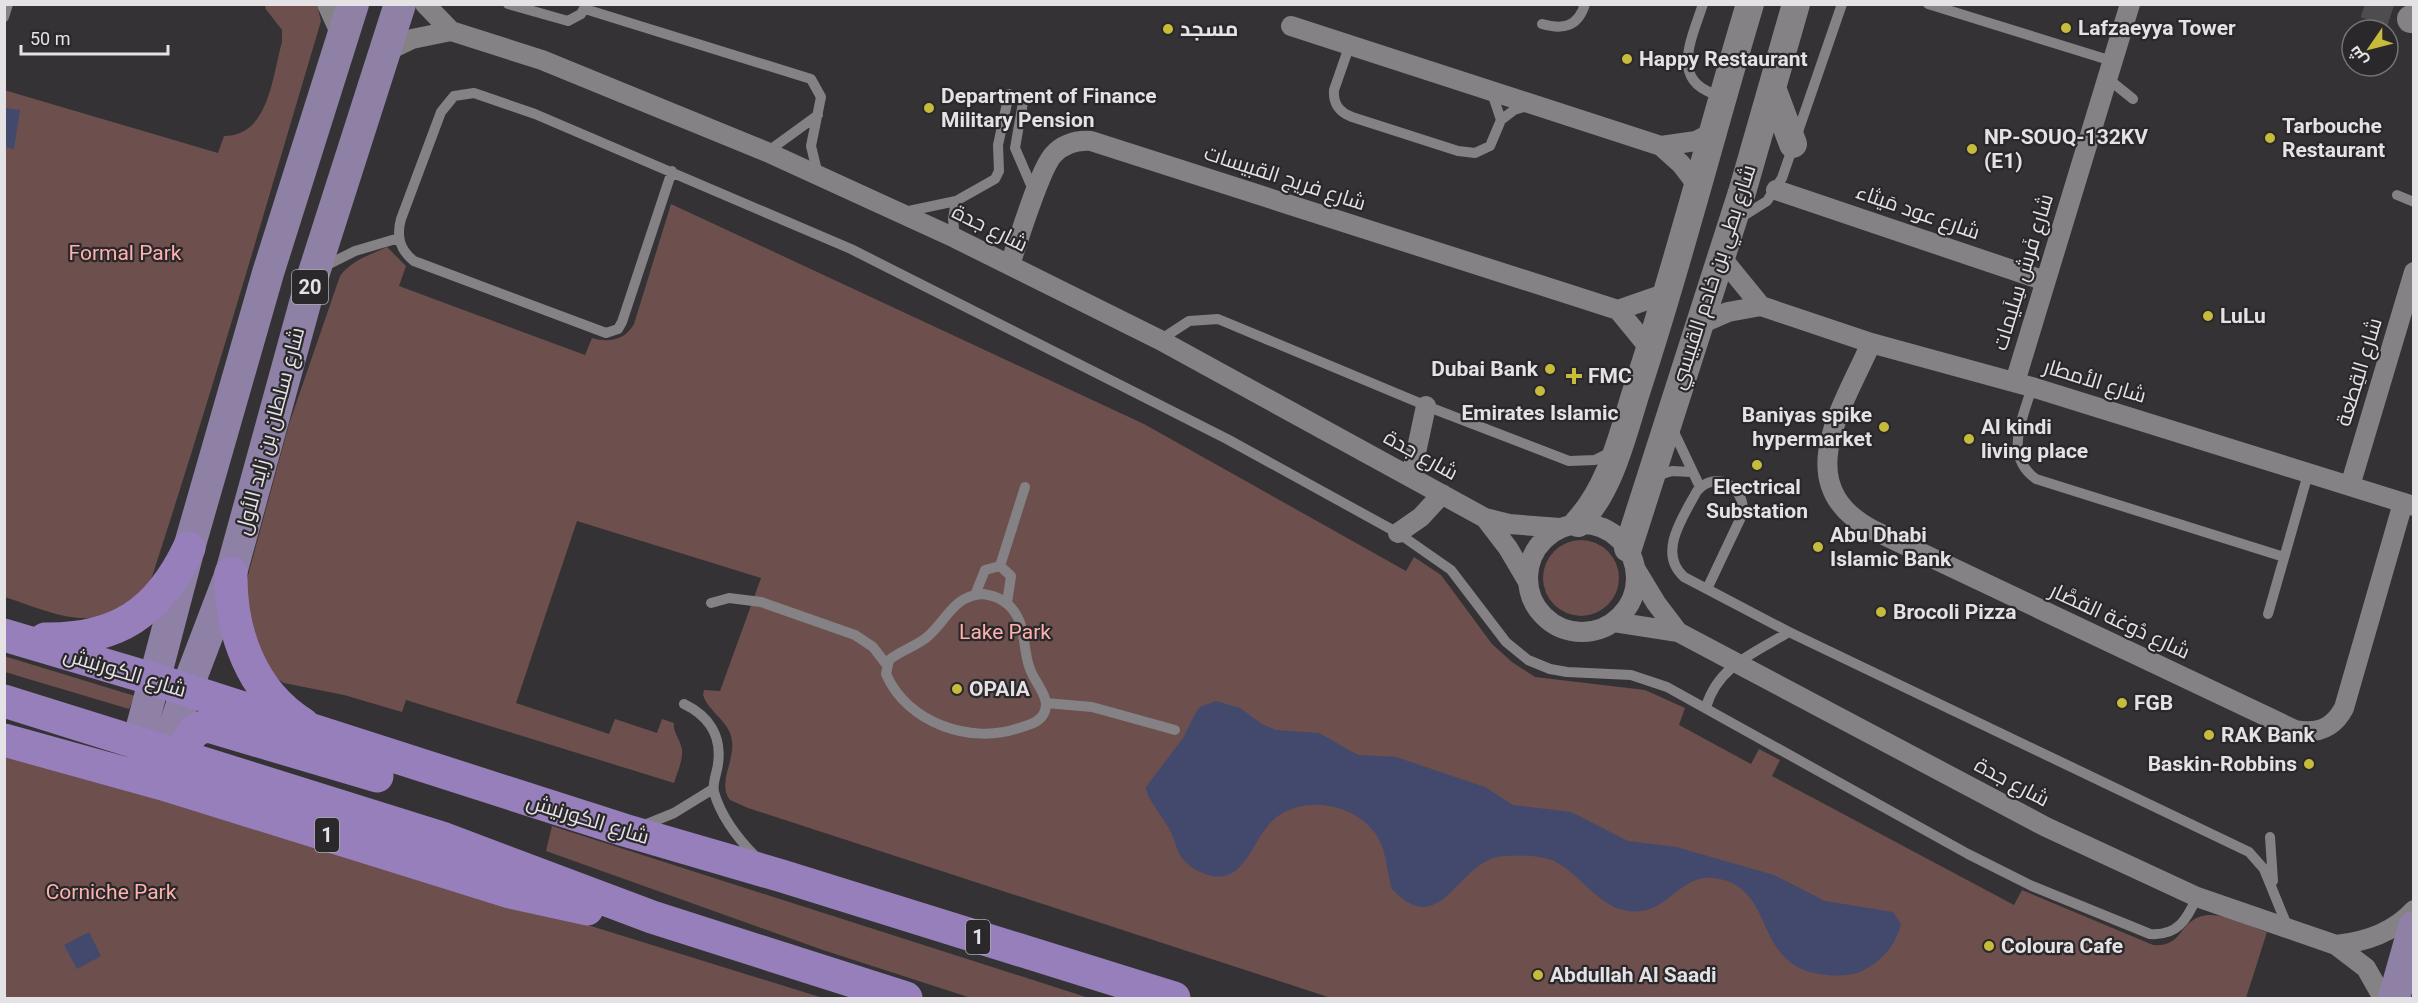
<svg xmlns="http://www.w3.org/2000/svg" width="2418" height="1003" font-family="Roboto,Cairo,sans-serif">
  <style>
    .green { fill: #6d4f4d }
    .water { fill: #42496c }
    .lines { fill: none; stroke-linecap: round; stroke-linejoin: round }
    .secondary-tunnel { stroke: #4e4c4e; stroke-width: 28; stroke-dasharray: 28 14; stroke-linecap: butt }
    .lane { stroke: #848284; stroke-width: 10 }
    .street { stroke: #848284; stroke-width: 20 }
    .secondary { stroke: #848284; stroke-width: 28 }
    .primary { stroke: #8f80a5; stroke-width: 32 }
    .highway { stroke: #977fbb; stroke-width: 33 }
    .poi-dot { fill: #c7bb3c; stroke: #2a282a; stroke-width: 2 }
    .labels { text-anchor: middle; stroke-width: 4.5; stroke-linejoin: round; paint-order: stroke }
    .shield { fill: #2a282a; stroke: #acaaac; stroke-width: 1.5 }
    .shield-label { font-size: 20px; font-weight: bold; fill: #e4e2e4 }
    .poi-label { font-size: 21px; font-weight: bold; fill: #e4e2e4; stroke: #2a282a; text-anchor: start }
    .street-label { font-size: 21px; fill: #e4e2e4; stroke: #2a282a }
    .park-label { font-size: 21px; fill: #feb2ad; stroke: #2a282a }
  </style>
  <rect width="100%" height="100%" fill="#343234"/>
  <!-- green -->
  <path class="green" d="M 266,5 L 317,5 L 321,21 C 265,210 210,399 149,586 C 143,592 137,602 130,606 C 86,632 48,611 5,597 L 4,90 L 218,153 L 224,136 C 269,136 272,77 282,42 L 282,30 L 265,8 Z
    M 671,204 L 1144,424 L 1406,571 L 1414,557 L 1441,575 L 1492,644 L 1512,662 L 1535,677 L 1645,690 L 1685,708 L 1679,725 L 1751,764 L 1759,749 L 1780,760 L 1772,776 L 2014,905 L 2022,890 L 2153,945 C 2182,947 2178,925 2199,917 C 2219,909 2248,926 2267,932 L 2246,998 L 1331,998 L 748,808 L 730,800 C 717,783 735,761 732,741 C 730,721 709,713 703,695 L 704,690 L 720,691 L 761,578 L 577,521 L 516,703 L 609,734 L 615,719 L 657,733 L 662,719 L 674,723 C 672,731 681,740 682,750 C 683,761 677,773 674,783 L 406,700 L 402,712 L 344,695 L 284,683 L 263,670 L 241,601 L 289,424 L 340,276 C 352,260 370,255 387,247 L 406,266 L 399,286 L 585,355 L 592,338 C 609,343 625,340 634,324 Z
    M1543 578a38 38 0 1 1 76 0a38 38 0 1 1-76 0Z
    M 4,656 L 135,696 L 129,709 L 5,672 Z
    M 4,749 L 481,892 L 823,998 L 5,998 Z
    M 552,826 L 1089,998 L 971,998 L 823,950 L 546,851 Z"/>
  <!-- water -->
  <path class="water" d="M 5,108 L 20,110 L 14,149 L 5,147 Z
    M 1216,701 L 1240,708 L 1262,724 L 1276,730 L 1319,733 L 1358,755 L 1396,757 L 1485,787 L 1513,805 L 1571,812 L 1628,841 L 1676,847 L 1774,875 L 1825,901 L 1893,912 L 1901,924 C 1895,946 1883,960 1862,971 C 1851,976 1839,976 1827,975 C 1749,968 1780,887 1714,878 C 1683,874 1669,908 1641,911 C 1602,916 1585,876 1554,861 C 1539,855 1520,855 1504,856 C 1458,858 1442,943 1392,889 C 1386,870 1387,849 1375,833 C 1352,801 1297,794 1270,823 C 1249,846 1242,894 1196,870 C 1184,863 1178,855 1175,842 C 1169,822 1146,800 1146,787 L 1183,738 L 1195,714 L 1200,707 Z
    M 89,932 L 101,956 L 77,969 L 64,945 Z"/>
  <g class="lines">
    <!-- secondary-tunnel -->
    <path class="secondary-tunnel" d="M 2365,4 L 2411,19"/>
    <!-- lane -->
    <path class="lane" d="M 508,4 L 568,21 L 581,14 L 586,5
      M 1703,4 C 1691,41 1668,84 1722,96
      M 1928,4 L 2112,61
      M 585,9 L 811,79 L 821,97 L 811,146 L 818,175
      M 4,17 L 8,4
      M 1542,24 C 1563,30 1578,27 1585,4
      M 1349,47 L 1334,90 C 1333,104 1339,112 1352,117 L 1458,151 L 1475,153 L 1490,146 L 1501,120 L 1492,93
      M 2107,78 L 2133,99
      M 1024,97 L 1015,148 L 1034,192
      M 1501,120 L 1514,110 L 1530,105
      M 767,152 L 818,115
      M 672,171 L 622,322 L 618,329 L 606,333 L 414,261 C 400,250 396,237 401,219 L 441,112 L 454,96 L 474,93 L 535,114 L 851,249 L 1227,439 L 1398,533 L 1451,570 L 1506,642 L 1528,660 L 1550,669 L 1567,672 L 1631,675 L 1667,687 L 1968,854 L 2032,886 L 2150,934 C 2178,936 2187,919 2197,897
      M 2397,195 L 2414,202
      M 904,212 L 956,201 L 995,179 L 999,171 L 998,145 L 1009,94
      M 1737,220 L 1767,201 L 1782,178 L 1842,4
      M 955,238 L 953,219 L 956,201
      M 323,267 L 355,251 L 399,238
      M 1160,340 L 1189,321 L 1218,319 L 1434,409 L 1569,461 L 1595,460 L 1611,452
      M 2032,387 C 2023,418 2003,456 2036,479 L 2284,557
      M 1672,428 L 1700,487
      M 1656,476 L 1672,471 L 1691,472
      M 1000,566 L 1025,487
      M 1707,589 L 1743,513 C 1745,487 1716,469 1697,491 C 1683,517 1657,553 1684,577 L 1789,632 L 2249,852 L 2264,869 L 2288,928
      M 983,594 C 998,596 1010,603 1017,616 C 1026,631 1023,652 1030,669 C 1035,684 1053,699 1043,715 C 1038,723 1028,725 1019,728 C 971,745 907,723 886,674 L 889,660 C 900,651 914,647 926,638 C 947,621 952,596 983,594 Z
      M 975,595 L 985,570 L 1000,566 L 1011,576 L 1007,603
      M 711,603 L 729,598 L 761,602 L 855,635 L 873,647 L 886,664
      M 2268,614 L 2308,474
      M 1046,703 L 1092,707 L 1175,730
      M 684,704 C 709,716 722,736 718,764 C 717,773 712,783 714,792 C 721,817 738,839 757,858
      M 1706,707 C 1718,666 1754,653 1789,632
      M 642,826 L 674,813 L 713,789
      M 2270,837 L 2273,881"/>
    <!-- street -->
    <path class="street" d="M 327,4 L 342,37
      M 425,4 L 451,31 L 542,60 L 767,152 L 955,238 L 1160,340 L 1485,518 L 1509,524 L 1560,528
      M 1291,26 L 1661,146 L 1681,164 L 1697,185
      M 385,52 L 412,39 L 451,31
      M 1661,146 L 1696,141 L 1712,133
      M 1776,190 L 2045,281
      M 1721,257 L 1761,306
      M 1010,264 C 1019,240 1039,171 1053,155 C 1063,144 1076,140 1091,141 L 1618,310 L 1667,293
      M 1618,310 L 1650,349
      M 1698,325 L 1728,312 L 1761,306 L 1871,343 L 2032,387 L 2414,506
      M 1871,343 C 1844,406 1787,485 1873,530 L 2295,730 C 2317,734 2333,729 2344,708 L 2403,503
      M 2015,382 L 2130,4
      M 1411,476 L 1426,406
      M 2350,486 L 2414,272
      M 1485,518 L 1508,548 L 1528,582
      M1528 578a54 54 0 1 1 108 0a54 54 0 1 1-108 0Z
      M 1398,533 L 1421,517 L 1442,494
      M 1636,570 L 1656,603 L 1678,632
      M 1614,622 L 1678,632 L 2046,827 L 2197,897 L 2336,945 L 2366,968 L 2383,998
      M 2336,945 C 2365,942 2394,932 2414,910"/>
    <!-- secondary -->
    <path class="secondary" d="M 2411,19 L 2414,19
      M 1772,88 L 1793,144
      M 1578,523 C 1613,485 1623,431 1639,383 C 1680,258 1712,130 1750,4
      M 1628,548 L 1743,189 L 1796,4"/>
    <!-- primary -->
    <path class="primary" d="M 138,742 L 189,548 L 268,273 L 353,4
      M 167,752 L 186,691 L 231,573 L 310,285 L 400,4
      M 2394,998 L 2414,927"/>
    <!-- highway -->
    <path class="highway" d="M 231,573 C 230,631 251,692 303,724
      M 4,635 L 156,680 L 624,830 L 782,876 L 1174,998
      M 45,639 C 117,640 158,613 189,548
      M 4,701 L 442,838 L 652,917 L 906,998
      M 4,740 L 163,784 L 510,892 L 587,909
      M 183,757 C 187,741 190,728 208,726 L 377,776"/>
  </g>
  <!-- markers -->
  <g class="poi-dot">
    <circle cx="2066" cy="28" r="6"/>
    <circle cx="1168" cy="29" r="6"/>
    <circle cx="1627" cy="59" r="6"/>
    <circle cx="929" cy="108" r="6"/>
    <circle cx="2270" cy="138" r="6"/>
    <circle cx="1972" cy="149" r="6"/>
    <circle cx="2208" cy="316" r="6"/>
    <circle cx="1550" cy="369" r="6"/>
    <path d="M1571 367h6v6h6v6h-6v6h-6v-6h-6v-6h6z"/>
    <circle cx="1540" cy="391" r="6"/>
    <circle cx="1884" cy="427" r="6"/>
    <circle cx="1969" cy="439" r="6"/>
    <circle cx="1757" cy="465" r="6"/>
    <circle cx="1818" cy="547" r="6"/>
    <circle cx="1881" cy="612" r="6"/>
    <circle cx="957" cy="689" r="6"/>
    <circle cx="2122" cy="703" r="6"/>
    <circle cx="2209" cy="735" r="6"/>
    <circle cx="2309" cy="764" r="6"/>
    <circle cx="1989" cy="946" r="6"/>
    <circle cx="1538" cy="975" r="6"/>
  </g>
  <g class="labels">
    <!-- shield labels -->
    <g class="shield">
      <rect x="292" y="270" width="36" height="34" rx="4.5"/>
      <rect x="315" y="818" width="24" height="34" rx="4.5"/>
      <rect x="966" y="920" width="24" height="34" rx="4.5"/>
    </g>
    <g class="shield-label">
      <text x="310" y="294">20</text>
      <text x="327" y="842">1</text>
      <text x="978" y="944">1</text>
    </g>
    <!-- poi labels -->
    <g class="poi-label">
      <text x="2078" y="35">Lafzaeyya Tower</text>
      <text x="1180" y="36">مسجد</text>
      <text x="1639" y="66">Happy Restaurant</text>
      <text x="941" y="103">Department of Finance<tspan x="941" dy="24">Military Pension</tspan></text>
      <text x="2282" y="133">Tarbouche<tspan x="2282" dy="24">Restaurant</tspan></text>
      <text x="1984" y="144">NP-SOUQ-132KV<tspan x="1984" dy="24">(E1)</tspan></text>
      <text x="2220" y="323">LuLu</text>
      <text x="1538" y="376" text-anchor="end">Dubai Bank</text>
      <text x="1588" y="383">FMC</text>
      <text x="1540" y="420" text-anchor="middle">Emirates Islamic</text>
      <text x="1872" y="422" text-anchor="end">Baniyas spike<tspan x="1872" dy="24">hypermarket</tspan></text>
      <text x="1981" y="434">Al kindi<tspan x="1981" dy="24">living place</tspan></text>
      <text x="1757" y="494" text-anchor="middle">Electrical<tspan x="1757" dy="24">Substation</tspan></text>
      <text x="1830" y="542">Abu Dhabi<tspan x="1830" dy="24">Islamic Bank</tspan></text>
      <text x="1893" y="619">Brocoli Pizza</text>
      <text x="969" y="696">OPAIA</text>
      <text x="2134" y="710">FGB</text>
      <text x="2221" y="742">RAK Bank</text>
      <text x="2297" y="771" text-anchor="end">Baskin-Robbins</text>
      <text x="2001" y="953">Coloura Cafe</text>
      <text x="1550" y="982">Abdullah Al Saadi</text>
    </g>
    <!-- street labels -->
    <g class="street-label">
      <text transform="translate(1285 178) rotate(18)" y="7">شارع فريج القبيسات</text>
      <text transform="translate(1918 212) rotate(19)" y="7">شارع عود مَيثاء</text>
      <text transform="translate(990 228) rotate(26)" y="7">شارع جدة</text>
      <text transform="translate(2023 272) rotate(-73)" y="7">شارع فَرش سِلَيمات</text>
      <text transform="translate(1713 277) rotate(-72)" y="7">شارع بطي بن خادم القبيسي</text>
      <text transform="translate(2359 372) rotate(-73)" y="7">شارع القِطعة</text>
      <text transform="translate(2095 381) rotate(17)" y="7">شارع الأمطار</text>
      <text transform="translate(270 431) rotate(-75)" y="7">شارع سلطان بن زايد الأول</text>
      <text transform="translate(1421 455) rotate(29)" y="7">شارع جدة</text>
      <text transform="translate(2120 621) rotate(25)" y="7">شارع دُوغة القصَّار</text>
      <text transform="translate(125 672) rotate(17)" y="7">شارع الكورنيش</text>
      <text transform="translate(2012 782) rotate(28)" y="7">شارع جدة</text>
      <text transform="translate(588 819) rotate(17)" y="7">شارع الكورنيش</text>
    </g>
    <!-- park labels -->
    <g class="park-label">
      <text x="125" y="260">Formal Park</text>
      <text x="1005" y="639">Lake Park</text>
      <text x="111" y="899">Corniche Park</text>
    </g>
  </g>
  <!-- border -->
  <rect width="2418" height="1003" fill="none" stroke="#e4e2e4" stroke-width="12"/>
  <!-- north arrow -->
  <g transform="translate(2370 48) rotate(235)"><circle r="28" fill="#2a282a" stroke="#747274" stroke-width="1.5"/>
  <path d="M0-4.5L10 22L0 15L-10 22Z" fill="#c7bb3c"/>
  <text y="-9" font-size="16" font-weight="bold" text-anchor="middle" fill="#e4e2e4">ش</text>
  </g>
  <!-- scale -->
  <path d="M21 45v9h147v-9" fill="none" stroke="#e4e2e4" stroke-width="3"/>
  <text x="30" y="45" font-size="18" fill="#e4e2e4" stroke="#2a282a" stroke-width="4.5" paint-order="stroke">50 m</text>
</svg>
